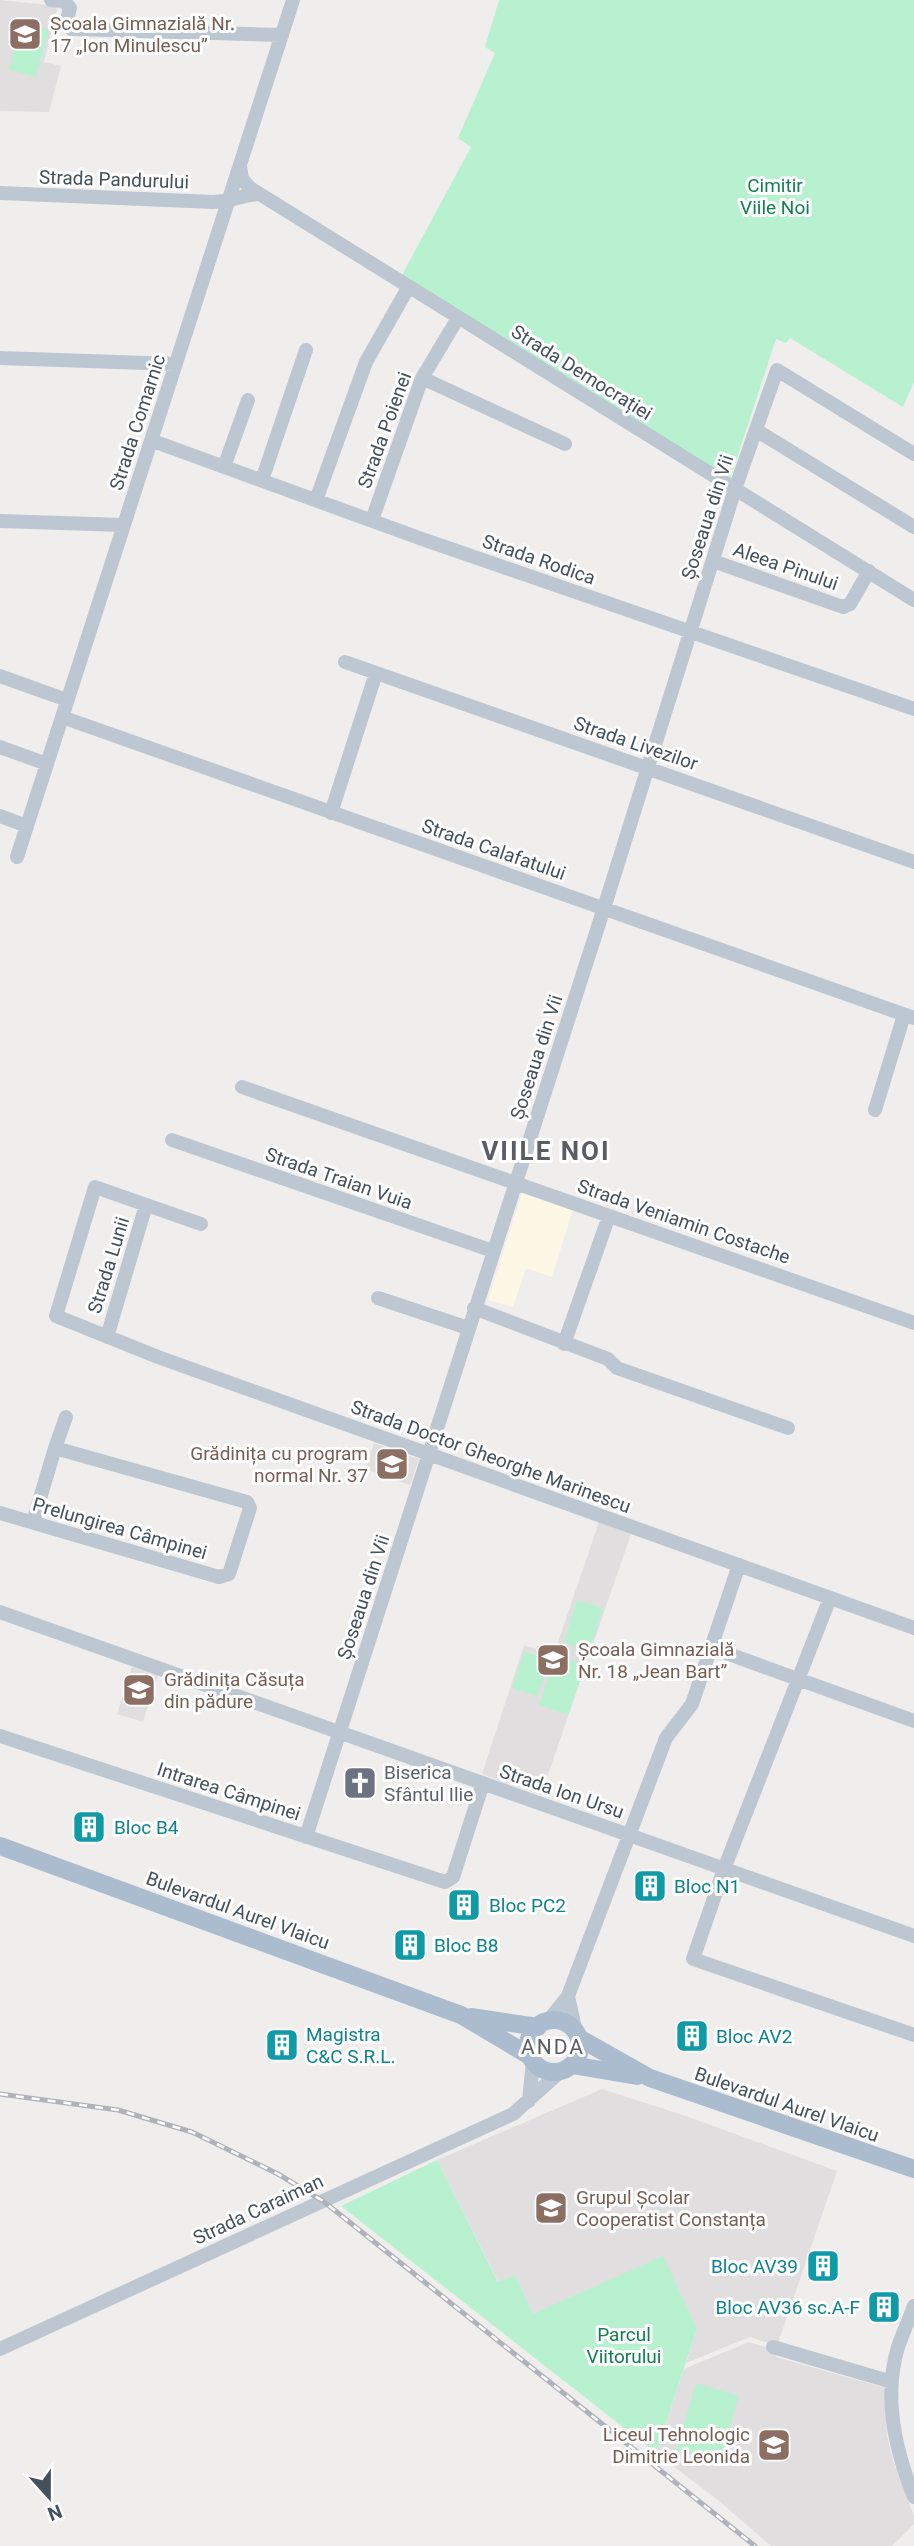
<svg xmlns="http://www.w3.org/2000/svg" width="914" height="2546" font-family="Roboto,sans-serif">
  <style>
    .commercial { fill: #fdf7e5 }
    .education { fill: #e1dedf }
    .green { fill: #b8f1d0 }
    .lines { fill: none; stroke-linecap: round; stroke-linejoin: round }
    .minor { stroke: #bdc7d1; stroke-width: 14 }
    .major { stroke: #abbcce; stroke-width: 18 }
    .rail-casing { stroke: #afb2b8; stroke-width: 5 }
    .rail { stroke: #fff; stroke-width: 2.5; stroke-dasharray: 8; stroke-linecap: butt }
    .labels { text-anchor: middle; stroke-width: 6; stroke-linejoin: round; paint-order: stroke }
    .education-label { font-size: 19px; fill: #785e54; stroke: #fff; text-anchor: start }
    .street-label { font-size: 19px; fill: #44505c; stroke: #fff }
    .park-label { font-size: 19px; fill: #11814d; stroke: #fff }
    .worship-label { font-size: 19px; fill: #5b616d; stroke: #fff; text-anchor: start }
    .culture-label { font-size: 19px; fill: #0d838f; stroke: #fff; text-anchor: start }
    .neighbourhood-label { font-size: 21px; letter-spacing: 2px; fill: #5a5d63; stroke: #fff }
    .district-label { font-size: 26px; font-weight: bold; letter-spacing: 2px; fill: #5a5d63; stroke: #fff }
  </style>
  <rect width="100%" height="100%" fill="#f0eded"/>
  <!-- commercial -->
  <path class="commercial" d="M 522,1193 L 573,1209 L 552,1277 L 526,1268 L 513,1307 L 488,1300 Z"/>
  <!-- education -->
  <path class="education" d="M 0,0 L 58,6 L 44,62 L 61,66 L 49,112 L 0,111 Z
    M 374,1443 L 419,1459 L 410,1485 L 365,1469 Z
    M 599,1522 L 631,1534 L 541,1795 L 482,1774 L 524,1645 L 554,1654 Z
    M 132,1667 L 158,1675 L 143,1722 L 117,1714 Z
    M 602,2089 L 683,2115 L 837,2171 L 777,2346 L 750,2337 L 686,2363 L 697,2329 L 533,2314 L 515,2276 L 499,2283 L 437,2160 Z
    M 749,2342 L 775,2350 L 776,2357 L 885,2388 L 887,2436 L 893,2461 L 914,2516 L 914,2524 L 892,2546 L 771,2546 L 718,2500 L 656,2453 L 684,2369 Z"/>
  <!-- green -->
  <path class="green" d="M 499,0 L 914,0 L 914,382 L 903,407 L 790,338 L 786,343 L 776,339 L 730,479 L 402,275 L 471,147 L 458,138 L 495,53 L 485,47 Z
    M 21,22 L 49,29 L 36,77 L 9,70 Z
    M 577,1600 L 603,1608 L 590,1651 L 564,1643 Z
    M 524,1651 L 549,1660 L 537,1696 L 512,1688 Z
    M 556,1655 L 585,1665 L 568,1715 L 539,1705 Z
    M 437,2160 L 498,2282 L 515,2275 L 533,2314 L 663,2256 L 697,2329 L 656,2453 L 341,2206 Z
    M 696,2383 L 739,2396 L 720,2462 L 676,2450 Z"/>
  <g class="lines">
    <!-- minor -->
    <path class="minor" d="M 51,0 L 64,1 L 70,8 L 66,23 L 71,29 L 282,35
      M 240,166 L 242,179 L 250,188 L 914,600
      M 0,193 L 213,202 C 229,202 243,195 259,194
      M 0,358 L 176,364
      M 422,378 L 565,444
      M 756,430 L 914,527
      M 153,441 L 422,539 L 914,709
      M 224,467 L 248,400
      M 262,480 L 306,350
      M 316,500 L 366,362 L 408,288
      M 372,520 L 422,378 L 458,318
      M 0,521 L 123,525
      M 713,561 L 843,607 L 850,604 L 869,571
      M 345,662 L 914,862
      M 0,676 L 67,700
      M 62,717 L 914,1018
      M 0,747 L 47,764
      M 331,813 L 376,673
      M 0,816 L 27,826
      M 17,857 L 293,0
      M 242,1087 L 914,1323
      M 875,1110 L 904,1015
      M 172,1140 L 493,1251
      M 201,1224 L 95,1187 L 56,1316 L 158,1357 L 914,1628
      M 378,1298 L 468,1328
      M 474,1308 L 608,1359 L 617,1368 L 788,1428
      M 107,1337 L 146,1205
      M 564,1344 L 609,1216
      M 0,1513 L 219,1577 L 229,1574 L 250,1508 L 247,1502 L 55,1448
      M 33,1522 L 55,1448 L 66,1417
      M 830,1598 L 724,1869 L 693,1959 L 914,2035
      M 0,1612 L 914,1936
      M 712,1648 L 914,1721
      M 0,1736 L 445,1882 L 453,1877 L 483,1783
      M 306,1837 L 604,908 L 735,489 L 777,370 L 914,454
      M 568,1996 L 576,2033
      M 548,2021 L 568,1996 L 666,1738 L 692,1704 L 739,1565
      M 529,2101 L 533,2061
      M 914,2306 C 909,2319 903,2333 898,2347 C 883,2397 895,2450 914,2497
      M 773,2347 L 892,2382
      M 0,2349 L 513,2114 L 561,2071"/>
    <!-- major -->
    <path class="major" d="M 0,1846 L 461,2015 L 530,2056
      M 471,2017 L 538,2027
      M528 2046a26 26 0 1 1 52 0a26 26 0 1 1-52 0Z
      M 579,2038 L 650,2078 L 914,2169
      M 572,2065 L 637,2076"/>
    <defs>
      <path id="rail" d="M 0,2094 L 118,2110 L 192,2132 L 278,2174 L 323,2201 L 755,2546"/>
    </defs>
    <!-- rail casing -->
    <use href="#rail" class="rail-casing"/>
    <!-- rail -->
    <use href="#rail" class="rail"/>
  </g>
  <!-- icons -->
  <defs>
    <symbol id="school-square" viewBox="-11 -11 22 22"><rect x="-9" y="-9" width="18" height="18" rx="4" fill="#8d6e63" stroke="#fff"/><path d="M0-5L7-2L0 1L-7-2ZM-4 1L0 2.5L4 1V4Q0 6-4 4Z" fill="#fff"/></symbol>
    <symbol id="church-square" viewBox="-11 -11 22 22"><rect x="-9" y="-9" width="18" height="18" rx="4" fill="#6b7280" stroke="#fff"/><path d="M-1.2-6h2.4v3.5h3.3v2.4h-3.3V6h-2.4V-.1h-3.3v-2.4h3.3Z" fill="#fff"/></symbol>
    <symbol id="building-square" viewBox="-11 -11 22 22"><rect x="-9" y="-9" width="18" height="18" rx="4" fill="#0f9aa8" stroke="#fff"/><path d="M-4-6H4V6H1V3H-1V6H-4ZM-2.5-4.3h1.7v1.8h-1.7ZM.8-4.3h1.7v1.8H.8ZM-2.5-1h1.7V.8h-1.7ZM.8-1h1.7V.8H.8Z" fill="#fff"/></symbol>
  </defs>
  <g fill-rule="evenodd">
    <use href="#school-square" x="6" y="15" width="38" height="38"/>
    <use href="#school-square" x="373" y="1445" width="38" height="38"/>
    <use href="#school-square" x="534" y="1641" width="38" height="38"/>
    <use href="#school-square" x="120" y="1671" width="38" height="38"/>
    <use href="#church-square" x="341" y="1764" width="38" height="38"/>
    <use href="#building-square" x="70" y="1808" width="38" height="38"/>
    <use href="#building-square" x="631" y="1867" width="38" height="38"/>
    <use href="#building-square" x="445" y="1886" width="38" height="38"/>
    <use href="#building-square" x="391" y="1926" width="38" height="38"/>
    <use href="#building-square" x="673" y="2017" width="38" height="38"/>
    <use href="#building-square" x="263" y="2026" width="38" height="38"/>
    <use href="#school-square" x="532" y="2189" width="38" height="38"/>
    <use href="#building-square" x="804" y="2247" width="38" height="38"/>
    <use href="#building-square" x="865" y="2288" width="38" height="38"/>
    <use href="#school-square" x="755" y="2426" width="38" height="38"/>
  </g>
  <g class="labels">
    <!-- education labels -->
    <g class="education-label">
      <text x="50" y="30">Școala Gimnazială Nr.<tspan x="50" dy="22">17 „Ion Minulescu”</tspan></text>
      <text x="368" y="1460" text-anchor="end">Grădinița cu program<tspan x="368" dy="22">normal Nr. 37</tspan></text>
      <text x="578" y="1656">Școala Gimnazială<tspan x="578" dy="22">Nr. 18 „Jean Bart”</tspan></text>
      <text x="164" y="1686">Grădinița Căsuța<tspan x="164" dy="22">din pădure</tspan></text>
      <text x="576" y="2204">Grupul Școlar<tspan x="576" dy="22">Cooperatist Constanța</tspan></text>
      <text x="750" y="2441" text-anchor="end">Liceul Tehnologic<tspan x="750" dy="22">Dimitrie Leonida</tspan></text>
    </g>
    <!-- street labels -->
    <g class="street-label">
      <text transform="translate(114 179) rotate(2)" y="7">Strada Pandurului</text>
      <text transform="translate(582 372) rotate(32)" y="7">Strada Democrației</text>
      <text transform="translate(137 422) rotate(-72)" y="7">Strada Comarnic</text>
      <text transform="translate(384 430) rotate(-70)" y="7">Strada Poienei</text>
      <text transform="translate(707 517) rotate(-72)" y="7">Șoseaua din Vii</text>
      <text transform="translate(539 559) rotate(19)" y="7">Strada Rodica</text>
      <text transform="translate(786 566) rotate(19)" y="7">Aleea Pinului</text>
      <text transform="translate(636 743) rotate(19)" y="7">Strada Livezilor</text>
      <text transform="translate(494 849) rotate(19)" y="7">Strada Calafatului</text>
      <text transform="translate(536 1057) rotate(-72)" y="7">Șoseaua din Vii</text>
      <text transform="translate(339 1178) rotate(19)" y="7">Strada Traian Vuia</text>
      <text transform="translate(684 1221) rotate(19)" y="7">Strada Veniamin Costache</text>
      <text transform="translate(108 1265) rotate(-73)" y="7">Strada Lunii</text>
      <text transform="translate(491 1456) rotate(20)" y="7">Strada Doctor Gheorghe Marinescu</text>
      <text transform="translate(120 1528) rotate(16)" y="7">Prelungirea Câmpinei</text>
      <text transform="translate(363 1597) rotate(-72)" y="7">Șoseaua din Vii</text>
      <text transform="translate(229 1791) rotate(18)" y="7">Intrarea Câmpinei</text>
      <text transform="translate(562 1791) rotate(19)" y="7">Strada Ion Ursu</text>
      <text transform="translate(238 1910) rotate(20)" y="7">Bulevardul Aurel Vlaicu</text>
      <text transform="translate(787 2104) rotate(19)" y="7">Bulevardul Aurel Vlaicu</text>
      <text transform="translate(258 2209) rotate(-25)" y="7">Strada Caraiman</text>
    </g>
    <!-- park labels -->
    <g class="park-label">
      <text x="775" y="192">Cimitir<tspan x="775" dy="22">Viile Noi</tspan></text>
      <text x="624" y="2341">Parcul<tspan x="624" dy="22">Viitorului</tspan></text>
    </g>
    <!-- worship labels -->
    <g class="worship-label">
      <text x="384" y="1779">Biserica<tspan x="384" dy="22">Sfântul Ilie</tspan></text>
    </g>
    <!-- culture labels -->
    <g class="culture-label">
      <text x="114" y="1834">Bloc B4</text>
      <text x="674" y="1893">Bloc N1</text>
      <text x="489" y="1912">Bloc PC2</text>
      <text x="434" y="1952">Bloc B8</text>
      <text x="306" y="2041">Magistra<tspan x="306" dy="22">C&amp;C S.R.L.</tspan></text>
      <text x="716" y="2043">Bloc AV2</text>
      <text x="798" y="2273" text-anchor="end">Bloc AV39</text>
      <text x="860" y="2314" text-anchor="end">Bloc AV36 sc.A-F</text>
    </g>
    <!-- neighbourhood labels -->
    <g class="neighbourhood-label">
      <text x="553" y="2054">ANDA</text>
    </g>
    <!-- district labels -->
    <g class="district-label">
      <text x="546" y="1160">VIILE NOI</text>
    </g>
  </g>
  <!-- north arrow -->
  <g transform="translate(49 2497) rotate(159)" stroke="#ffffff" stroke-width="5" paint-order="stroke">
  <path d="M0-5L12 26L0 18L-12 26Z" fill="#44505c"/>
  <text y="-10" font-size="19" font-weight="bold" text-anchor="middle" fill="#44505c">N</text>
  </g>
</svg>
